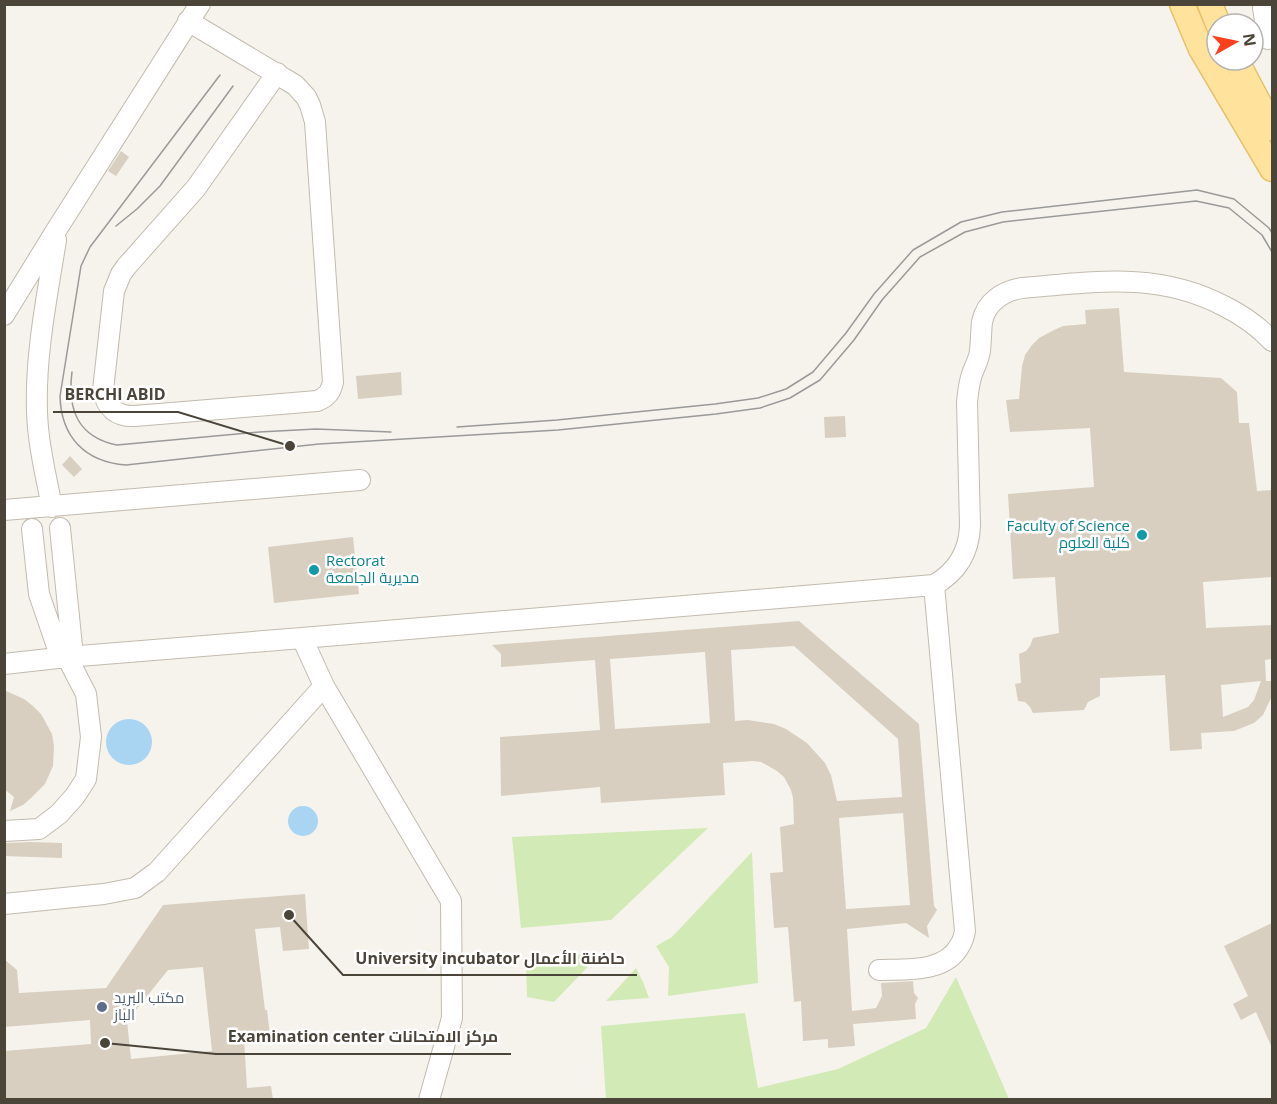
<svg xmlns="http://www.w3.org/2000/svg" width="1277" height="1104" font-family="'Open Sans',Cairo,sans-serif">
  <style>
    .green { fill: #d2eab5 }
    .water { fill: #a9d4f2 }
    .building { fill: #d8cfc1; fill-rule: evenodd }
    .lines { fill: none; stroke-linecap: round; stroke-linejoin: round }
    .minor-casing { stroke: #c2bbae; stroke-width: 22 }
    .major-casing { stroke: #e6c16a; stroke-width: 27 }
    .minor { stroke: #fff; stroke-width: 20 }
    .major { stroke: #ffe39c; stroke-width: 24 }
    .tram { stroke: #9a9a9a; stroke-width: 1.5 }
    .culture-dot { fill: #0f9aa8; stroke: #fff; stroke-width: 2 }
    .service-dot { fill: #5c6f8a; stroke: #fff; stroke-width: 2 }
    .labels { text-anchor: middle; stroke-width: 5; stroke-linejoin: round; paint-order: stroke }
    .culture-label { font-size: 15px; fill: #0d838f; stroke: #fff; text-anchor: end }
    .service-label { font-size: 15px; fill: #4e5e75; stroke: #fff; text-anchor: start }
    .leader { fill: none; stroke: #4b4439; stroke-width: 2 }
    .callout-dot { fill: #4b4439; stroke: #fff; stroke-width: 2 }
    .callout-label { font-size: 16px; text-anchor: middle; font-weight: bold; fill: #4b4439; stroke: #fff; stroke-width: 5; stroke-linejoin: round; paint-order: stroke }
  </style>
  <rect width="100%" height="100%" fill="#f6f3ec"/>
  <!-- green -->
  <path class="green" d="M 708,828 L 611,920 L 521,928 L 512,837 Z
    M 752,852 L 758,983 L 668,996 L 669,967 L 656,946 L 672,937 Z
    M 600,954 L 554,1002 L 527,997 L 526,958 Z
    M 636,968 L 643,982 L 649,998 L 606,1001 Z
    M 956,977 L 1009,1099 L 606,1099 L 601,1026 L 745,1013 L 758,1088 L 838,1069 L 926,1028 Z"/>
  <!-- water -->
  <path class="water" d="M106 742a23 23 0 1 1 46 0a23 23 0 1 1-46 0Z
    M288 821a15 15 0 1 1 30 0a15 15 0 1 1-30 0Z"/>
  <!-- building -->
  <path class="building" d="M 121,151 L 129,157 L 116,176 L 108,171 Z
    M 1119,308 L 1124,372 L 1221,378 L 1237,392 L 1239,423 L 1249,423 L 1257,491 L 1272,490 L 1272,577 L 1203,582 L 1206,628 L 1272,625 L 1272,659 L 1265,660 L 1266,681 L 1272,681 L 1272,696 L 1263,715 L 1254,723 L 1234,731 L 1201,733 L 1202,749 L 1170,751 L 1165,675 L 1100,678 L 1100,696 L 1088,702 L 1084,710 L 1033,713 L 1030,707 L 1025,702 L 1018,701 L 1015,684 L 1021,683 L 1019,654 L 1026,651 L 1030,646 L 1033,638 L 1059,633 L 1055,577 L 1013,579 L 1008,494 L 1094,487 L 1090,428 L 1010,432 L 1006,400 L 1019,399 L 1022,366 L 1025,355 L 1032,345 L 1039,338 L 1052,331 L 1063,326 L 1086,324 L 1085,310 ZM 1261,681 L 1254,700 L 1248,707 L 1223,717 L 1221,685 Z
    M 401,372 L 402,395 L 358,399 L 356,376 Z
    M 845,416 L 846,437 L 825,438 L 824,417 Z
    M 70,456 L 82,469 L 74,477 L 62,465 Z
    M 353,537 L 359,594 L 274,603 L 268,547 Z
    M 799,621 L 919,724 L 934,906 L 937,910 L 927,926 L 929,938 L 906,923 L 847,929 L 852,1011 L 876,1008 L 882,996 L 881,983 L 913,981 L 914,993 L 918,998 L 915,1004 L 916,1019 L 853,1024 L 855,1046 L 828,1048 L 828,1039 L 803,1041 L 801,1001 L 794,1002 L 788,927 L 774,928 L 770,873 L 783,872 L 780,827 L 794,824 L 793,798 L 791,790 L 784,777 L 777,771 L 761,762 L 753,761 L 723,763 L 725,795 L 601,803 L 600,787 L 501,796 L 500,737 L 600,730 L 595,660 L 501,667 L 501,654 L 492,645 ZM 794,646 L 898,739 L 902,797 L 837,801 L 831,775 L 825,763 L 807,743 L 786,729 L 774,724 L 748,720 L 735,721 L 731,650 ZM 705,652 L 710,723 L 615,729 L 610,659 ZM 903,813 L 910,905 L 846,909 L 839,818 Z
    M 4,690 L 24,699 L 33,706 L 41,714 L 52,734 L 54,746 L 53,766 L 45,784 L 31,798 L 23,805 L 10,811 L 14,797 L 4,789 Z
    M 30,842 L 62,843 L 62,858 L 4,856 L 4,843 Z
    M 305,894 L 309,949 L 283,951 L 280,927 L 255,929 L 265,1010 L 267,1010 L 270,1036 L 244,1038 L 247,1088 L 271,1086 L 273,1100 L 4,1100 L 4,1051 L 91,1044 L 90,1020 L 4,1027 L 4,959 L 17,970 L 19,993 L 106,988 L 163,905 ZM 203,967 L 212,1051 L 131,1059 L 127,1021 L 168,970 Z
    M 1272,923 L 1272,1048 L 1256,1012 L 1241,1020 L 1233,1004 L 1248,996 L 1224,946 Z"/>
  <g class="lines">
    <defs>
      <path id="minor" d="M 1264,4 L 1263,8 L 1268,39
        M 188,21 L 295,85 L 306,97 L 310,105 L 315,122 L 333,382 C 331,392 327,397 317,401 L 135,416 C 117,417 106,408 103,390 L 114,291 L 121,274 L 126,267 L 196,188 L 277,73
        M 4,315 L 57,229 L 200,4
        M 52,507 C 46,476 38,444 37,412 C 35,355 47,297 56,240
        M 4,510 L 360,480
        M 60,528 L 73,656
        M 32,529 L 39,594 L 61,658
        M 302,638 L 934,585 C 957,572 969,553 970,526 L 967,402 C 968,392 969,383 972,374 C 975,366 979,359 980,351 C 981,342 981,332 982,322 C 986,302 1003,291 1022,288 C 1094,282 1157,271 1224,306 C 1242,315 1259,327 1272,341
        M 4,664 L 67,657 L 86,694 L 91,737 L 86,779 L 75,796 L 59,814 L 39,829 L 4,831
        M 324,686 L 451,901 L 452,1018 L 429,1100
        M 4,904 L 104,894 L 135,888 L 157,872 L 324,686 L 302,638 L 67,657
        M 879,970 C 906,969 946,973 960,945 C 963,941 964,936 965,931 L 934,585"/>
      <path id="major" d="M 1182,4 L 1201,49 L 1272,169
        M 1210,4 L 1218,24
        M 1236,60 L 1272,128"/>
    </defs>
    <!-- minor casing -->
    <use href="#minor" class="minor-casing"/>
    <!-- major casing -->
    <use href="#major" class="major-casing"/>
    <!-- minor -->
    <use href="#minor" class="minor"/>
    <!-- major -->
    <use href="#major" class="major"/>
    <!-- tram -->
    <path class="tram" d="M 220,75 L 90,247 L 81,266 L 60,396 C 61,437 85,462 126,465 L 319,444 L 558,430 L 716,414 L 760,408 L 790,398 L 820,380 L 854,340 L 882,300 L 920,257 L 965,232 L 1003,222 L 1196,201 L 1229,208 L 1262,235 L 1272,252
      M 116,226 L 137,209 L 160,186 L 233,86
      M 72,372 C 67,410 78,437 117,445 L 259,432 L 316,429 L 391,432
      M 457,427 L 557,420 L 715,404 L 758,398 L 786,389 L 813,372 L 846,333 L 874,294 L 913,250 L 961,222 L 1002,212 L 1197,190 L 1234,199 L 1269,228 L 1272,233"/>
  </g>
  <!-- markers -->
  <g class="culture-dot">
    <circle cx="1142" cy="535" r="6"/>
    <circle cx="314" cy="570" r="6"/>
  </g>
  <circle class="service-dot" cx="102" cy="1007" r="6"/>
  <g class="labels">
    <!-- culture labels -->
    <g class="culture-label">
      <text x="1130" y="531">Faculty of Science<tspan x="1130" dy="17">كلية العلوم</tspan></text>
      <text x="326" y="566" text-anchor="start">Rectorat<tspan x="326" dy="17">مديرية الجامعة</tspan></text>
    </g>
    <!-- service labels -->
    <g class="service-label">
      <text x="114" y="1003">مكتب البريد<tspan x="114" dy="17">الباز</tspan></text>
    </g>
  </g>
  <!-- callouts -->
  <path class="leader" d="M290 446L178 412H53M289 915L343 975H637M105 1043L216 1054H511"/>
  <g class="callout-dot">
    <circle cx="290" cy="446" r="6"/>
    <circle cx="289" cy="915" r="6"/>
    <circle cx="105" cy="1043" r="6"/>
  </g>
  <g class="callout-label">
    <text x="115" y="400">BERCHI ABID</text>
    <text x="490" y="964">University incubator حاضنة الأعمال</text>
    <text x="363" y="1042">Examination center مركز الامتحانات</text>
  </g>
  <!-- border -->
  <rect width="1277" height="1104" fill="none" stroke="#4b4439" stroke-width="12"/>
  <!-- north arrow -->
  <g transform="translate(1235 42) rotate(81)"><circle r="28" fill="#ffffff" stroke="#b7b4b0" stroke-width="1.5"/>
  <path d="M0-4.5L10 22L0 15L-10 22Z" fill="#fc3f1d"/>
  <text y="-9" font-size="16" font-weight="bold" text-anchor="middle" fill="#4b4439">N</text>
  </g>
</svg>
